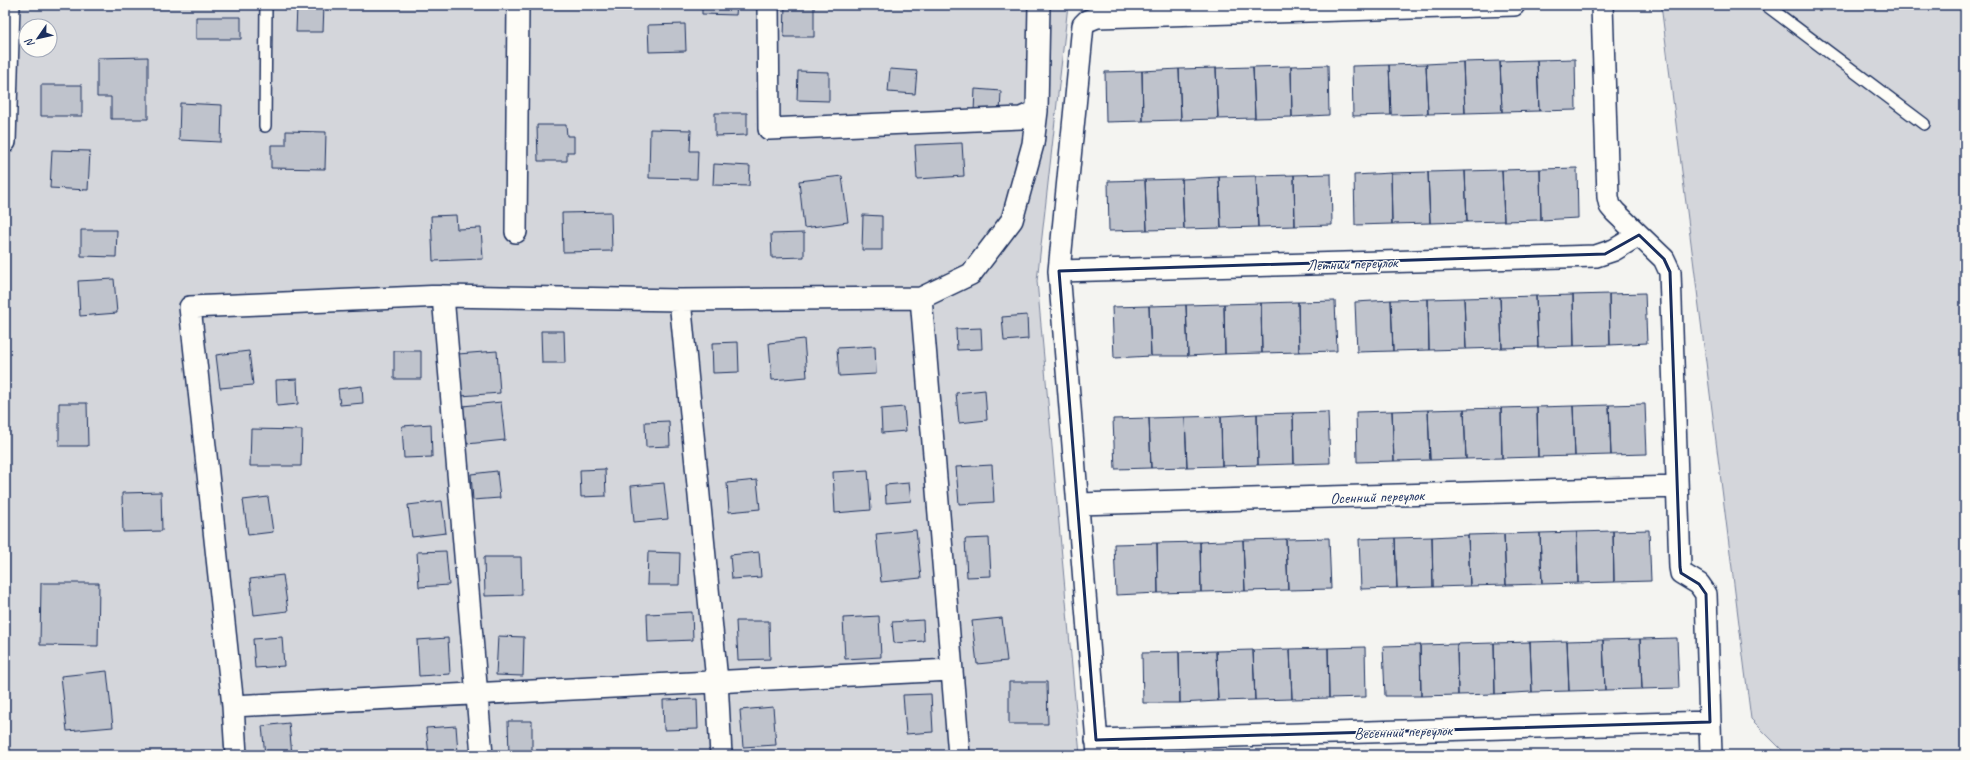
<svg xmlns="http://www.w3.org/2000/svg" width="1970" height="760" font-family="Caveat,sans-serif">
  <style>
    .green { fill: #d4d6db; stroke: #78829c; fill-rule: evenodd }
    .building { fill: #bfc3cc; stroke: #1b2f5e }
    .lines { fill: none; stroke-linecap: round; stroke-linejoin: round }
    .service-casing { stroke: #1b2f5e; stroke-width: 14 }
    .minor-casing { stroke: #1b2f5e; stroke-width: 24 }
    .service { stroke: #fdfcf7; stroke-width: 11 }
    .minor { stroke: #fdfcf7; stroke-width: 21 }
    .marked { fill: none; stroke: #1b2f5e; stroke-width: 3; stroke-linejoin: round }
    .labels { text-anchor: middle; stroke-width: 3; stroke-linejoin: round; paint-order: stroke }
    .street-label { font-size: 16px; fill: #1b2f5e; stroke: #fdfcf7 }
  </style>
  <rect width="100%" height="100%" fill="#f4f4f1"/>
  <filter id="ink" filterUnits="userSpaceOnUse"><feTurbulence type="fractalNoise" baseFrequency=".025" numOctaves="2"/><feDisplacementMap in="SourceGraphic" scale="8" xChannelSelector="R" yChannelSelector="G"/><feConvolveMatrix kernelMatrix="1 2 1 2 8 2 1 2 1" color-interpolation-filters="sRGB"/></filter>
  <g filter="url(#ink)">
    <!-- green -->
    <path class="green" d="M 5,5 L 1068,5 L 1037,281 L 1080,755 L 5,755 ZM 26,26 L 50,26 L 50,50 L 26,50 Z
      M 1661,5 L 1965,5 L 1965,755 L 1787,755 L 1751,719 Z"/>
    <!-- building -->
    <path class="building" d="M 54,5 L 97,5 L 97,6 L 54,8 Z
      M 297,5 L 324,5 L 323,32 L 296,32 Z
      M 702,5 L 737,5 L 736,15 L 702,14 Z
      M 785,5 L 814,5 L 814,37 L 784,37 Z
      M 196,17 L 241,17 L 241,39 L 196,39 Z
      M 685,24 L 686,51 L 649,52 L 648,25 Z
      M 148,57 L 148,119 L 111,119 L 111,97 L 97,97 L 97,58 Z
      M 1575,59 L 1576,110 L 1539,111 L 1537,60 Z
      M 1537,60 L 1539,111 L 1502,112 L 1500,61 Z
      M 1500,61 L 1502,112 L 1465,113 L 1463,62 Z
      M 1463,62 L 1465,113 L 1428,114 L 1426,64 Z
      M 1426,64 L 1428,114 L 1391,115 L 1389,65 Z
      M 1328,65 L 1329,115 L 1292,117 L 1291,66 Z
      M 1389,65 L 1391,115 L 1353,116 L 1352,66 Z
      M 1291,66 L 1292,117 L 1255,118 L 1253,67 Z
      M 1253,67 L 1255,118 L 1218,119 L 1216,68 Z
      M 1216,68 L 1218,119 L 1181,120 L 1179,69 Z
      M 890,69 L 917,71 L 915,94 L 888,92 Z
      M 1179,69 L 1181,120 L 1143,121 L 1142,71 Z
      M 798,71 L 829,72 L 829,101 L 797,100 Z
      M 1142,71 L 1143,121 L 1106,122 L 1105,72 Z
      M 41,85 L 82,85 L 82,116 L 41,116 Z
      M 975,89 L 1001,91 L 1000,114 L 974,112 Z
      M 180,103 L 222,105 L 221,142 L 179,140 Z
      M 715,113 L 747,113 L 747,135 L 715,136 Z
      M 537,125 L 566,125 L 567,136 L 574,136 L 574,152 L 567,152 L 567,161 L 538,161 Z
      M 650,129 L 691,130 L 690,151 L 698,151 L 697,179 L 649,178 Z
      M 286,131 L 326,132 L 325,169 L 271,168 L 271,145 L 286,145 Z
      M 962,143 L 964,176 L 917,179 L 915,145 Z
      M 52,150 L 90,151 L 88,190 L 50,188 Z
      M 714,164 L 750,166 L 749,186 L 713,185 Z
      M 1577,168 L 1578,218 L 1541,220 L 1540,169 Z
      M 1540,169 L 1541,220 L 1504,221 L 1502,170 Z
      M 1502,170 L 1504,221 L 1467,222 L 1465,171 Z
      M 1465,171 L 1467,222 L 1430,223 L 1428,172 Z
      M 1428,172 L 1430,223 L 1392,224 L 1391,173 Z
      M 1391,173 L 1392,224 L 1355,225 L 1354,175 Z
      M 1331,174 L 1332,225 L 1295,226 L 1294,175 Z
      M 1294,175 L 1295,226 L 1258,227 L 1256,176 Z
      M 842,176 L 848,222 L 804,228 L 799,181 Z
      M 1256,176 L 1258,227 L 1221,228 L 1219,177 Z
      M 1219,177 L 1221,228 L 1184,229 L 1182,179 Z
      M 1182,179 L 1184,229 L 1147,230 L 1145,180 Z
      M 1145,180 L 1147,230 L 1109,231 L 1108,181 Z
      M 611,212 L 612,251 L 563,252 L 562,213 Z
      M 456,215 L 457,229 L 481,228 L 483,259 L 433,261 L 431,216 Z
      M 863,215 L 882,216 L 882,250 L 862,250 Z
      M 81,230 L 117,230 L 116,257 L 81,256 Z
      M 804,233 L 804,257 L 772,258 L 771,234 Z
      M 114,279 L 117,313 L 80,316 L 78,281 Z
      M 1645,293 L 1647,343 L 1610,345 L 1609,294 Z
      M 1609,294 L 1610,345 L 1574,346 L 1573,295 Z
      M 1573,295 L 1574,346 L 1538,347 L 1536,296 Z
      M 1536,296 L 1538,347 L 1502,348 L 1500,297 Z
      M 1500,297 L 1502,348 L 1466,349 L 1464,298 Z
      M 1464,298 L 1466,349 L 1429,350 L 1428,299 Z
      M 1428,299 L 1429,350 L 1393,351 L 1391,300 Z
      M 1391,300 L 1393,351 L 1357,352 L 1355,302 Z
      M 1335,301 L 1337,351 L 1299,352 L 1298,302 Z
      M 1298,302 L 1299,352 L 1262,353 L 1261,303 Z
      M 1261,303 L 1262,353 L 1225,354 L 1224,304 Z
      M 1224,304 L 1225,354 L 1188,356 L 1186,305 Z
      M 1186,305 L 1188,356 L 1151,356 L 1149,306 Z
      M 1149,306 L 1151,356 L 1114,358 L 1112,307 Z
      M 1027,315 L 1028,339 L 1004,341 L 1002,317 Z
      M 981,328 L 982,349 L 957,350 L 956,329 Z
      M 541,331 L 564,331 L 565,363 L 542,363 Z
      M 804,339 L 807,377 L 772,380 L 769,343 Z
      M 738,342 L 739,372 L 713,373 L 712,343 Z
      M 875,346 L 876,374 L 839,376 L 837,348 Z
      M 249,351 L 253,385 L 220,388 L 216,355 Z
      M 394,351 L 421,351 L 421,379 L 394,379 Z
      M 497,351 L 500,393 L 461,396 L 458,354 Z
      M 297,379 L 298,404 L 277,406 L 276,380 Z
      M 362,386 L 363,403 L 340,405 L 338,389 Z
      M 985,390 L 987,420 L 959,423 L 956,393 Z
      M 501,402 L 505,440 L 467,444 L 463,406 Z
      M 59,403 L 87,403 L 88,446 L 59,446 Z
      M 1645,404 L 1647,454 L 1611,455 L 1609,405 Z
      M 1609,405 L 1611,455 L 1575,456 L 1573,406 Z
      M 1573,406 L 1575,456 L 1538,457 L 1537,407 Z
      M 904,407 L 906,431 L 882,433 L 881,409 Z
      M 1537,407 L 1538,457 L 1502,458 L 1501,408 Z
      M 1501,408 L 1502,458 L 1466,459 L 1464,409 Z
      M 1464,409 L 1466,459 L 1430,460 L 1428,410 Z
      M 1428,410 L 1430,460 L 1394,461 L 1392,411 Z
      M 1392,411 L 1394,461 L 1357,462 L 1356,412 Z
      M 1328,412 L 1330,463 L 1294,464 L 1293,413 Z
      M 1293,413 L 1294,464 L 1258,465 L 1257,414 Z
      M 1257,414 L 1258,465 L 1222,466 L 1221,416 Z
      M 1221,416 L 1222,466 L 1187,467 L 1185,417 Z
      M 1185,417 L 1187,467 L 1151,468 L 1149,418 Z
      M 1149,418 L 1151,468 L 1115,469 L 1113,419 Z
      M 669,421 L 670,446 L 646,447 L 645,422 Z
      M 431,424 L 432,457 L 404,458 L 402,426 Z
      M 251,429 L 302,430 L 301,466 L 250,466 Z
      M 992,465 L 994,502 L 959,504 L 956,467 Z
      M 605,469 L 606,496 L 581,497 L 580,470 Z
      M 868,470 L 871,510 L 835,513 L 833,472 Z
      M 497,471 L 500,498 L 473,500 L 471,474 Z
      M 757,480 L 760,509 L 729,512 L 727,483 Z
      M 664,483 L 668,519 L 634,522 L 631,486 Z
      M 909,483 L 911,501 L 886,503 L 885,485 Z
      M 161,492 L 162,531 L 123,532 L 122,493 Z
      M 268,497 L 273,532 L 248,535 L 243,500 Z
      M 442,501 L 446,533 L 412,537 L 408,505 Z
      M 916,530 L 921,578 L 881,582 L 876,534 Z
      M 1649,530 L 1651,581 L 1614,582 L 1613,531 Z
      M 1613,531 L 1614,582 L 1578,583 L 1577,532 Z
      M 1577,532 L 1578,583 L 1542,584 L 1540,533 Z
      M 1540,533 L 1542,584 L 1506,585 L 1504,534 Z
      M 1504,534 L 1506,585 L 1470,586 L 1468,535 Z
      M 1468,535 L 1470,586 L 1433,587 L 1432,537 Z
      M 1432,537 L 1433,587 L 1397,588 L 1395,538 Z
      M 989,538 L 991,576 L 967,577 L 965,539 Z
      M 1329,538 L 1331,589 L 1288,590 L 1286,539 Z
      M 1395,538 L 1397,588 L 1361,589 L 1359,539 Z
      M 1286,539 L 1288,590 L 1245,591 L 1243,540 Z
      M 1243,540 L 1245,591 L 1201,592 L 1200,542 Z
      M 1200,542 L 1201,592 L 1158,593 L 1157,543 Z
      M 1157,543 L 1158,593 L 1116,595 L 1114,544 Z
      M 446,551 L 449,585 L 419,587 L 417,552 Z
      M 648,552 L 680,553 L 679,585 L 647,585 Z
      M 759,552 L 761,577 L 732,579 L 730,555 Z
      M 484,557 L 521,557 L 522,595 L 485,596 Z
      M 283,575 L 288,611 L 254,615 L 250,579 Z
      M 41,583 L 99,583 L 98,646 L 40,645 Z
      M 692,612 L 693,640 L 648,642 L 647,614 Z
      M 879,616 L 881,657 L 845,659 L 843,618 Z
      M 1002,618 L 1007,661 L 977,664 L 972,621 Z
      M 923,620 L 924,641 L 894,643 L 892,622 Z
      M 736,621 L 769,621 L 770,659 L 738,660 Z
      M 498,636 L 524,637 L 523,676 L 496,675 Z
      M 282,637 L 284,666 L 255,668 L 253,639 Z
      M 448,638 L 450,674 L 419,676 L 417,640 Z
      M 1677,638 L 1679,688 L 1642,689 L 1640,639 Z
      M 1640,639 L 1642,689 L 1605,690 L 1603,640 Z
      M 1603,640 L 1605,690 L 1569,691 L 1567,641 Z
      M 1567,641 L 1569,691 L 1532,692 L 1530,642 Z
      M 1530,642 L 1532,692 L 1495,694 L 1494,643 Z
      M 1494,643 L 1495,694 L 1458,695 L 1457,644 Z
      M 1457,644 L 1458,695 L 1421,696 L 1420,645 Z
      M 1420,645 L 1421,696 L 1385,696 L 1383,646 Z
      M 1365,647 L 1366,697 L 1329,698 L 1328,648 Z
      M 1328,648 L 1329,698 L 1292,699 L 1290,649 Z
      M 1290,649 L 1292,699 L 1255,700 L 1253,650 Z
      M 1253,650 L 1255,700 L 1218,701 L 1216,651 Z
      M 1216,651 L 1218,701 L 1180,703 L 1179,652 Z
      M 1179,652 L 1180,703 L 1143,703 L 1142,653 Z
      M 107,671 L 113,727 L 67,731 L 61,676 Z
      M 1009,682 L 1047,682 L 1048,724 L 1009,724 Z
      M 931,694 L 933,732 L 906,734 L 903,695 Z
      M 697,699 L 698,729 L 664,730 L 663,700 Z
      M 773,707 L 776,745 L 743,747 L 740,710 Z
      M 508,721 L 532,721 L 532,755 L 509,755 Z
      M 289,723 L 292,755 L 265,755 L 262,726 Z
      M 456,726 L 458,753 L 429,755 L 426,728 Z"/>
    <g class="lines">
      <defs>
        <path id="service" d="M 1766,5 L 1924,124
          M 265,126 L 266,5"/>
        <path id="minor" d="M 768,5 L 769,129 L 1021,118 L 1037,111 L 1039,5
          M 1602,5 L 1608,197 L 1610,206 L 1615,212 L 1664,259 L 1670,272 L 1680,567 L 1681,573 L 1699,584 L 1706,594 L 1711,755
          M 5,142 L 9,5
          M 516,232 L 518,5
          M 1059,271 L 1596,256 L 1614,250 L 1639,235
          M 443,296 L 482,755
          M 921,298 L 680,300 L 443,296 L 190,307 L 233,706 L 951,670
          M 680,300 L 717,681 L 721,755
          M 1078,504 L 1677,487
          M 233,706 L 236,755
          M 1096,740 L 1710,722
          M 959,755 L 921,298 L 971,274 L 1012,220 L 1033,144 L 1037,111
          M 1098,755 L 1059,271 L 1083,25 L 1087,21 L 1097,17 L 1514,5"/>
      </defs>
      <!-- service casing -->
      <use href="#service" class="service-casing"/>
      <!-- minor casing -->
      <use href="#minor" class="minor-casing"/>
      <!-- service -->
      <use href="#service" class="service"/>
      <!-- minor -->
      <use href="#minor" class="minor"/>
    </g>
  </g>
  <!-- marked area -->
  <path class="marked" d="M 1639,235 L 1664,259 L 1670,272 L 1680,567 L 1681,573 L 1699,584 L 1706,594 L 1710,722 L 1096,740 L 1059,271 L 1605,254 Z"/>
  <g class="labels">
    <!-- street labels -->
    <g class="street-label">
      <text transform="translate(1352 263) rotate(-2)" y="6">Летний переулок</text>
      <text transform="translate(1377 496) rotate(-2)" y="6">Осенний переулок</text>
      <text transform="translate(1403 731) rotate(-2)" y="6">Весенний переулок</text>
    </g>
  </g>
  <!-- margin -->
  <rect width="1970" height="760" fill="none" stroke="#fdfcf7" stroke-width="20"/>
  <rect x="10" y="10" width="1950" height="740" fill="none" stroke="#1b2f5e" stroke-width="1.5" filter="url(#ink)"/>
  <!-- north arrow -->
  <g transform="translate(38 38) rotate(236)"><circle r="19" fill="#fdfcf7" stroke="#a3aaba"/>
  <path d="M0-3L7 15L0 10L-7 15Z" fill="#1b2f5e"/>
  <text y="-6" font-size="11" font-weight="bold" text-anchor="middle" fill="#1b2f5e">N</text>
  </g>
</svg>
